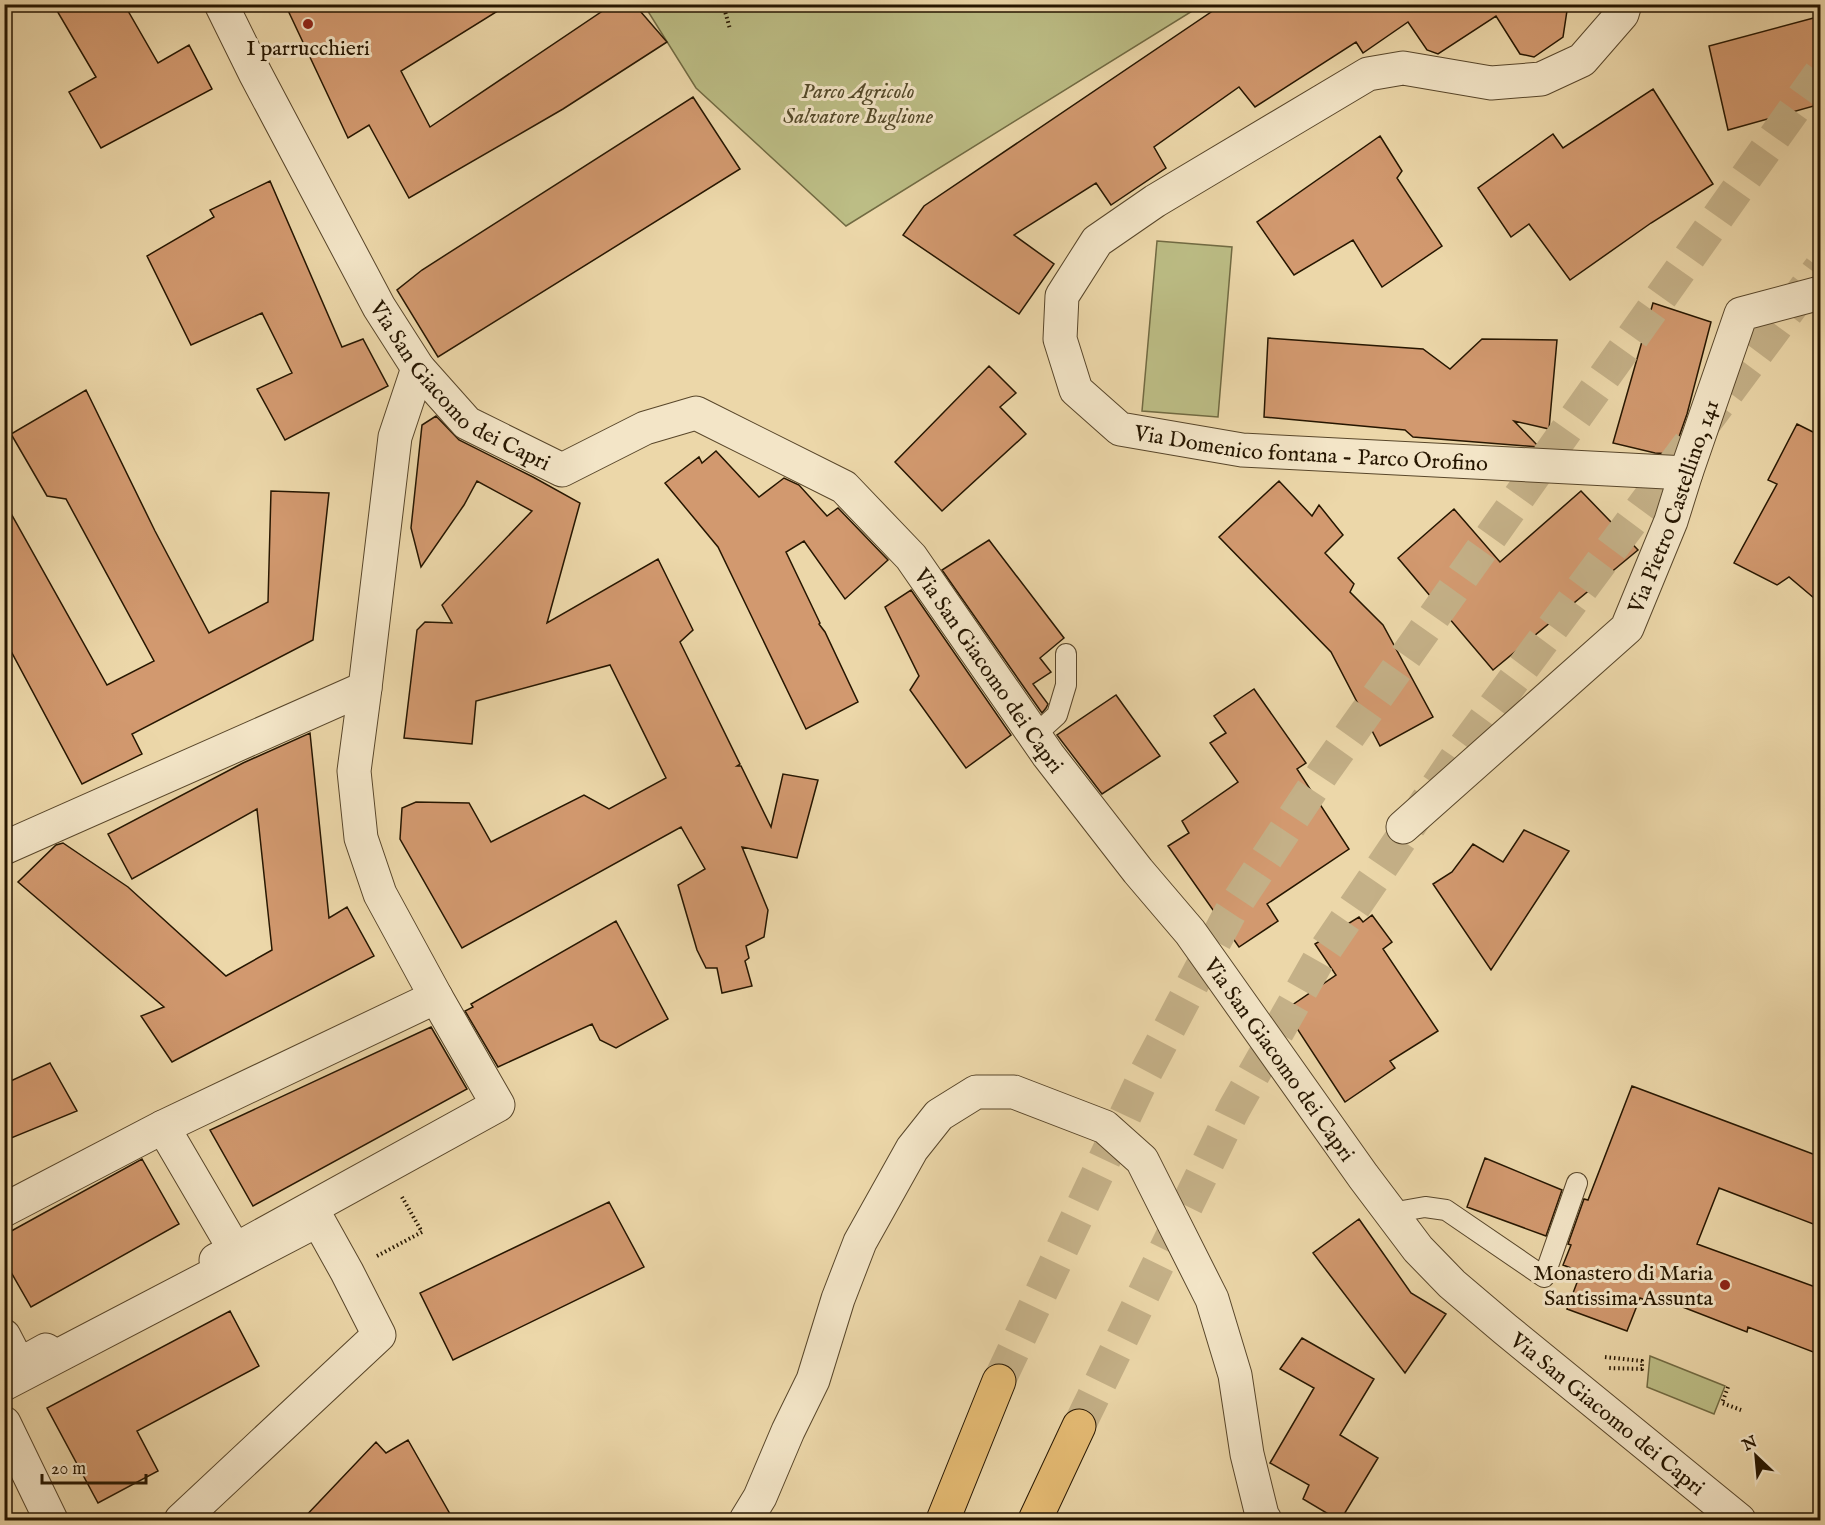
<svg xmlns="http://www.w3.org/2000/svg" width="1825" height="1525" font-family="'IM FELL English',serif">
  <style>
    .green { fill: #bcbd85; stroke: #716a42; stroke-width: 1.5 }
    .building { fill: #d2996f; stroke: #261600; stroke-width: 1.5 }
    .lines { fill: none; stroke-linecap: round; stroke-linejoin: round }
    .motorway-tunnel { stroke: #c4b087; stroke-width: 33; stroke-dasharray: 33 16; stroke-linecap: butt }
    .service-casing { stroke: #58462a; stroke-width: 22 }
    .minor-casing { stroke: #58462a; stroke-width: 35 }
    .motorway-casing { stroke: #261600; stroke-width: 35 }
    .path { stroke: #261600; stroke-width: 4; stroke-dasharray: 1.5 3; stroke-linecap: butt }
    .service { stroke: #f3e5c7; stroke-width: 20 }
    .minor { stroke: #f3e5c7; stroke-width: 33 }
    .motorway { stroke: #e6bc74; stroke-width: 33 }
    .poi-dot { fill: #8f2418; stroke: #f3e5c7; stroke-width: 2 }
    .labels { text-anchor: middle; stroke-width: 6; stroke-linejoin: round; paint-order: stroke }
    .poi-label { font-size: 22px; fill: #261600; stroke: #f3e5c7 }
    .park-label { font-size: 22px; font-style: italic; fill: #534828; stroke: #f3e5c7 }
    .street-label { font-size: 22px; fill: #261600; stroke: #f3e5c7 }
  </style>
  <rect width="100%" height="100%" fill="#ecd7a9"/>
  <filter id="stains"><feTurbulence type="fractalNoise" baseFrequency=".00333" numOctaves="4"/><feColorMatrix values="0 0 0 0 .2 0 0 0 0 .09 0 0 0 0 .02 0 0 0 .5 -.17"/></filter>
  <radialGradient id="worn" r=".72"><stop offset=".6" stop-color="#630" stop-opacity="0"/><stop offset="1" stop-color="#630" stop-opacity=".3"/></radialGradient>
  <!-- green -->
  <path class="green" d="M 644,5 L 1202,5 L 846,226 L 696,88 Z
    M 1157,241 L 1232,247 L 1218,417 L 1142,411 Z
    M 1650,1356 L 1725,1386 L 1714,1414 L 1647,1387 Z"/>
  <!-- building -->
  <path class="building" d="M 53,4 L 124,4 L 158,63 L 189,45 L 212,89 L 101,148 L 69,92 L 96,77 Z
    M 285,4 L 509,4 L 401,71 L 430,127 L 613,4 L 634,4 L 667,42 L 563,109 L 409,198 L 369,125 L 348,138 Z
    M 1223,4 L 1568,4 L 1563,37 L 1534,57 L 1520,54 L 1496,16 L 1438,54 L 1427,50 L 1408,22 L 1363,53 L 1356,42 L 1255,107 L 1239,87 L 1154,147 L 1166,168 L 1111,205 L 1096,183 L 1014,235 L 1054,264 L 1019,314 L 903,235 L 924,206 Z
    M 1821,16 L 1821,104 L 1728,130 L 1709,46 Z
    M 1653,89 L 1713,184 L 1651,223 L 1570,280 L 1529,224 L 1511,237 L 1478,188 L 1553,134 L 1563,148 Z
    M 693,97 L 740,169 L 438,357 L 397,290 L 422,270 Z
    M 1380,136 L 1402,171 L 1397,178 L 1442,246 L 1382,287 L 1353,240 L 1294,275 L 1257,222 Z
    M 270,181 L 342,347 L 363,339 L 388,386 L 285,440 L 257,389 L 292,373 L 262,313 L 191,345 L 147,256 L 214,217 L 210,210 Z
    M 1653,303 L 1711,322 L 1687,414 L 1673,454 L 1655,453 L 1613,443 Z
    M 1268,338 L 1423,349 L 1450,369 L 1482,339 L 1557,340 L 1549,429 L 1514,421 L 1539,447 L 1413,437 L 1405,430 L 1264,417 Z
    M 989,366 L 1016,393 L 1000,407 L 1026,434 L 942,511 L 895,462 Z
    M 86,390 L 155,531 L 209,633 L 268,602 L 271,491 L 329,493 L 313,640 L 132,734 L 142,754 L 82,784 L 4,638 L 4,501 L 107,685 L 154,661 L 66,499 L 47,496 L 11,434 Z
    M 436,416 L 459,440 L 533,477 L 580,503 L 547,623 L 658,559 L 693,630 L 680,642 L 740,764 L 737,766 L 741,766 L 771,827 L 783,774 L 818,780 L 797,858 L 742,847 L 768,910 L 764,937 L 746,946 L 749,958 L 745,961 L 752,986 L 722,993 L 717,968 L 706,968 L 697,950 L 678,885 L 705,869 L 681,827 L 462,948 L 400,839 L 402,808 L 416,802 L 469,803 L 491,842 L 584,795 L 609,809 L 666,778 L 610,665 L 476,701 L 472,744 L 404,738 L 417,630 L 425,622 L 452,623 L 442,605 L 532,511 L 477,481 L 464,505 L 421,567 L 411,528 L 422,425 Z
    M 1797,424 L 1821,436 L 1821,604 L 1789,577 L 1777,585 L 1734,563 L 1777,484 L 1768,480 Z
    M 716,451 L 759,497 L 784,478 L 799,485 L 827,516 L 838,508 L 888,560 L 845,599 L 804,541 L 786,552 L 820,623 L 819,624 L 825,632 L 858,702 L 806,729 L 718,547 L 665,483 L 699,457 L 702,463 Z
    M 1279,481 L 1312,516 L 1319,505 L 1343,535 L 1325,553 L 1354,584 L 1350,592 L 1383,625 L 1433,717 L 1380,746 L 1331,652 L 1219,537 Z
    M 1581,491 L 1638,550 L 1493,670 L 1398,558 L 1454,509 L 1500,562 Z
    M 989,540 L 1064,638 L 1040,658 L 1051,672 L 1033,684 L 1048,704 L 1046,708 L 1042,713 L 942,570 Z
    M 911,590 L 1011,735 L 966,768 L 910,690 L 919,676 L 885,607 Z
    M 1254,689 L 1306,763 L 1297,769 L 1349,849 L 1267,904 L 1278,921 L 1239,947 L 1168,846 L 1189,833 L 1182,821 L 1238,782 L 1210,743 L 1226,733 L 1214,716 Z
    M 1116,695 L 1160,756 L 1102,794 L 1057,735 Z
    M 310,733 L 329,918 L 347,907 L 374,956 L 172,1062 L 141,1016 L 164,1007 L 18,882 L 56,845 L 63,843 L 128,887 L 226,976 L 272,950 L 257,809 L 132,879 L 108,834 L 243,763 Z
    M 1524,830 L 1569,851 L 1491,970 L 1433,884 L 1452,872 L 1473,844 L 1503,862 Z
    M 1372,915 L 1392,942 L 1383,949 L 1438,1031 L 1390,1061 L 1395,1068 L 1345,1102 L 1285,1010 L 1336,975 L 1315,944 L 1359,917 L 1363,922 Z
    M 616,921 L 668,1019 L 616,1048 L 600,1040 L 592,1024 L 498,1067 L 465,1011 L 473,1007 L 471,1004 Z
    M 431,1027 L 467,1089 L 253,1206 L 210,1130 Z
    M 50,1063 L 77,1111 L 4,1141 L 4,1084 Z
    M 1632,1086 L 1821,1157 L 1821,1227 L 1719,1188 L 1697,1244 L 1821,1289 L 1821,1355 L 1748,1327 L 1747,1332 L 1662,1299 L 1659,1305 L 1640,1298 L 1627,1331 L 1567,1309 L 1581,1272 L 1563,1265 L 1571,1245 L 1568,1244 L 1584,1199 L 1588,1200 Z
    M 1485,1158 L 1562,1190 L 1546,1236 L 1467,1207 Z
    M 142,1159 L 179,1224 L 31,1307 L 4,1260 L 4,1235 Z
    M 609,1202 L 644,1267 L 453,1360 L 420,1293 Z
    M 1359,1219 L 1411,1293 L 1446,1314 L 1405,1373 L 1313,1253 Z
    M 230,1311 L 259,1366 L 137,1431 L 158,1471 L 98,1503 L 47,1408 Z
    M 1302,1338 L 1374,1379 L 1340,1435 L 1378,1458 L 1340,1521 L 1303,1499 L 1309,1485 L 1270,1463 L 1314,1388 L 1280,1369 Z
    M 408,1440 L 454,1521 L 301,1521 L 376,1442 L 386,1453 Z"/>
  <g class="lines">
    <!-- motorway-tunnel -->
    <path class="motorway-tunnel" d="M 999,1381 L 1145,1074 L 1230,913 L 1323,773 L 1820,73
      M 1079,1426 L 1234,1109 L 1319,959 L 1458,755 L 1820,268"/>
    <defs>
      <path id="service" d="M 1035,735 L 1057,715 L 1066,685 L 1066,654
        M 1391,1213 L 1425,1207 L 1446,1210 L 1544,1277 L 1577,1183"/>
      <g id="minor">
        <path id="s1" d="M 221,4 L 255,73 L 379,307 L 418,368 L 467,423 L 562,470 L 645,428 L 696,413 L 844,487 L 911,557 L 1048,755 L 1138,871 L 1190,932 L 1363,1176 L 1418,1249 L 1452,1284 L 1505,1329 L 1739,1520"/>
        <path id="s2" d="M 1625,4 L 1622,14 L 1582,60 L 1541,79 L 1491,83 L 1403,68 L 1368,74 L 1155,201 L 1097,241 L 1062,296 L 1060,339 L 1076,390 L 1120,429 L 1242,450 L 1686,473"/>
        <path d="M 418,368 L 395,437 L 365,688 L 354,771 L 361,838 L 380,894 L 436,997"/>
        <path id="s3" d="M 1403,827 L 1627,628 L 1671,521 L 1686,473 L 1741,314 L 1820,293"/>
        <path d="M 4,848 L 365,688"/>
        <path d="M 163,1127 L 235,1250 L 216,1260"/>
        <path d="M 4,1210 L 163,1127 L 436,997 L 498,1105 L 235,1250"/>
        <path d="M 4,1336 L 19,1365 L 46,1350"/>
        <path d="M 4,1384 L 318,1220 L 347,1272 L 379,1335 L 181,1520"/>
        <path d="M 4,1423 L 51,1520"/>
        <path d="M 746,1520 L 760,1497 L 788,1431 L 813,1380 L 838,1299 L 860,1242 L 912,1149 L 939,1115 L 976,1092 L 1014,1092 L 1105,1127 L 1142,1160 L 1212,1299 L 1235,1375 L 1247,1454 L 1262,1515 L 1265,1520"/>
      </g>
      <path id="motorway" d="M 943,1520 L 999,1381
        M 1035,1520 L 1079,1426"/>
    </defs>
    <!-- service casing -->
    <use href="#service" class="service-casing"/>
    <!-- minor casing -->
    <use href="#minor" class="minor-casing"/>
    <!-- motorway casing -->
    <use href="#motorway" class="motorway-casing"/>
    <!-- path -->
    <path class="path" d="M 723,4 L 730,29
      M 377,1256 L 422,1232 L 402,1197
      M 1605,1357 L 1642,1361 L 1642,1369 L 1609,1368
      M 1728,1387 L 1722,1403 L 1741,1410"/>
    <!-- service -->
    <use href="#service" class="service"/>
    <!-- minor -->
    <use href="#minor" class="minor"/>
    <!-- motorway -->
    <use href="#motorway" class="motorway"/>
  </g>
  <!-- markers -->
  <g class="poi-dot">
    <circle cx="308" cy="24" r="6"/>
    <circle cx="1725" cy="1285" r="6"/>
  </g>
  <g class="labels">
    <!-- poi labels -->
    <g class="poi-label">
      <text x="308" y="55">I parrucchieri</text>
      <text x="1713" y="1280" text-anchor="end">Monastero di Maria<tspan x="1713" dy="25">Santissima Assunta</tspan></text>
    </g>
    <!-- park labels -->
    <g class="park-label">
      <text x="858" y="98">Parco Agricolo<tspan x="858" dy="25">Salvatore Buglione</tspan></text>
    </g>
    <!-- street labels -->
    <g class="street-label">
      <text dy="8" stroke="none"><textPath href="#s1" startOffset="458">Via San Giacomo dei Capri</textPath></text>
      <text dy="8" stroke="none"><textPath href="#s2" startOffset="1023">Via Domenico fontana - Parco Orofino</textPath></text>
      <text dy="8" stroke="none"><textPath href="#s3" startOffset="430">Via Pietro Castellino, 141</textPath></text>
      <text dy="8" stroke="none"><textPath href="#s1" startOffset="1140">Via San Giacomo dei Capri</textPath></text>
      <text dy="8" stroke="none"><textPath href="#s1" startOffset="1626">Via San Giacomo dei Capri</textPath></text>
      <text dy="8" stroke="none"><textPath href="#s1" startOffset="2112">Via San Giacomo dei Capri</textPath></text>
    </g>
  </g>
  <!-- margin -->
  <rect width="1825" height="1525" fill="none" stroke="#ecd7a9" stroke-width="24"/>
  <rect x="6" y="6" width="1813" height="1513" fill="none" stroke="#261600" stroke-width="3"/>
  <rect x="12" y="12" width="1801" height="1501" fill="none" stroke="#261600" stroke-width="1.5"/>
  <!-- north arrow -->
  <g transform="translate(1756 1456) rotate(334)" stroke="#f3e5c7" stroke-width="4.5" paint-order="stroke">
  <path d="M0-4.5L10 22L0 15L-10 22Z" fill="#261600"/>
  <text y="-9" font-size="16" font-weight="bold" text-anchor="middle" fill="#261600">N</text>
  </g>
  <!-- scale -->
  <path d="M42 1474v9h104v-9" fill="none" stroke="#261600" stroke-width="3"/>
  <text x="51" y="1474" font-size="18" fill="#261600" stroke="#f3e5c7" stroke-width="4.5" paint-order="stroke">20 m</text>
  <rect width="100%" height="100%" filter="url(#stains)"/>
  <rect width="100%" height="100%" fill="url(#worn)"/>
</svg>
